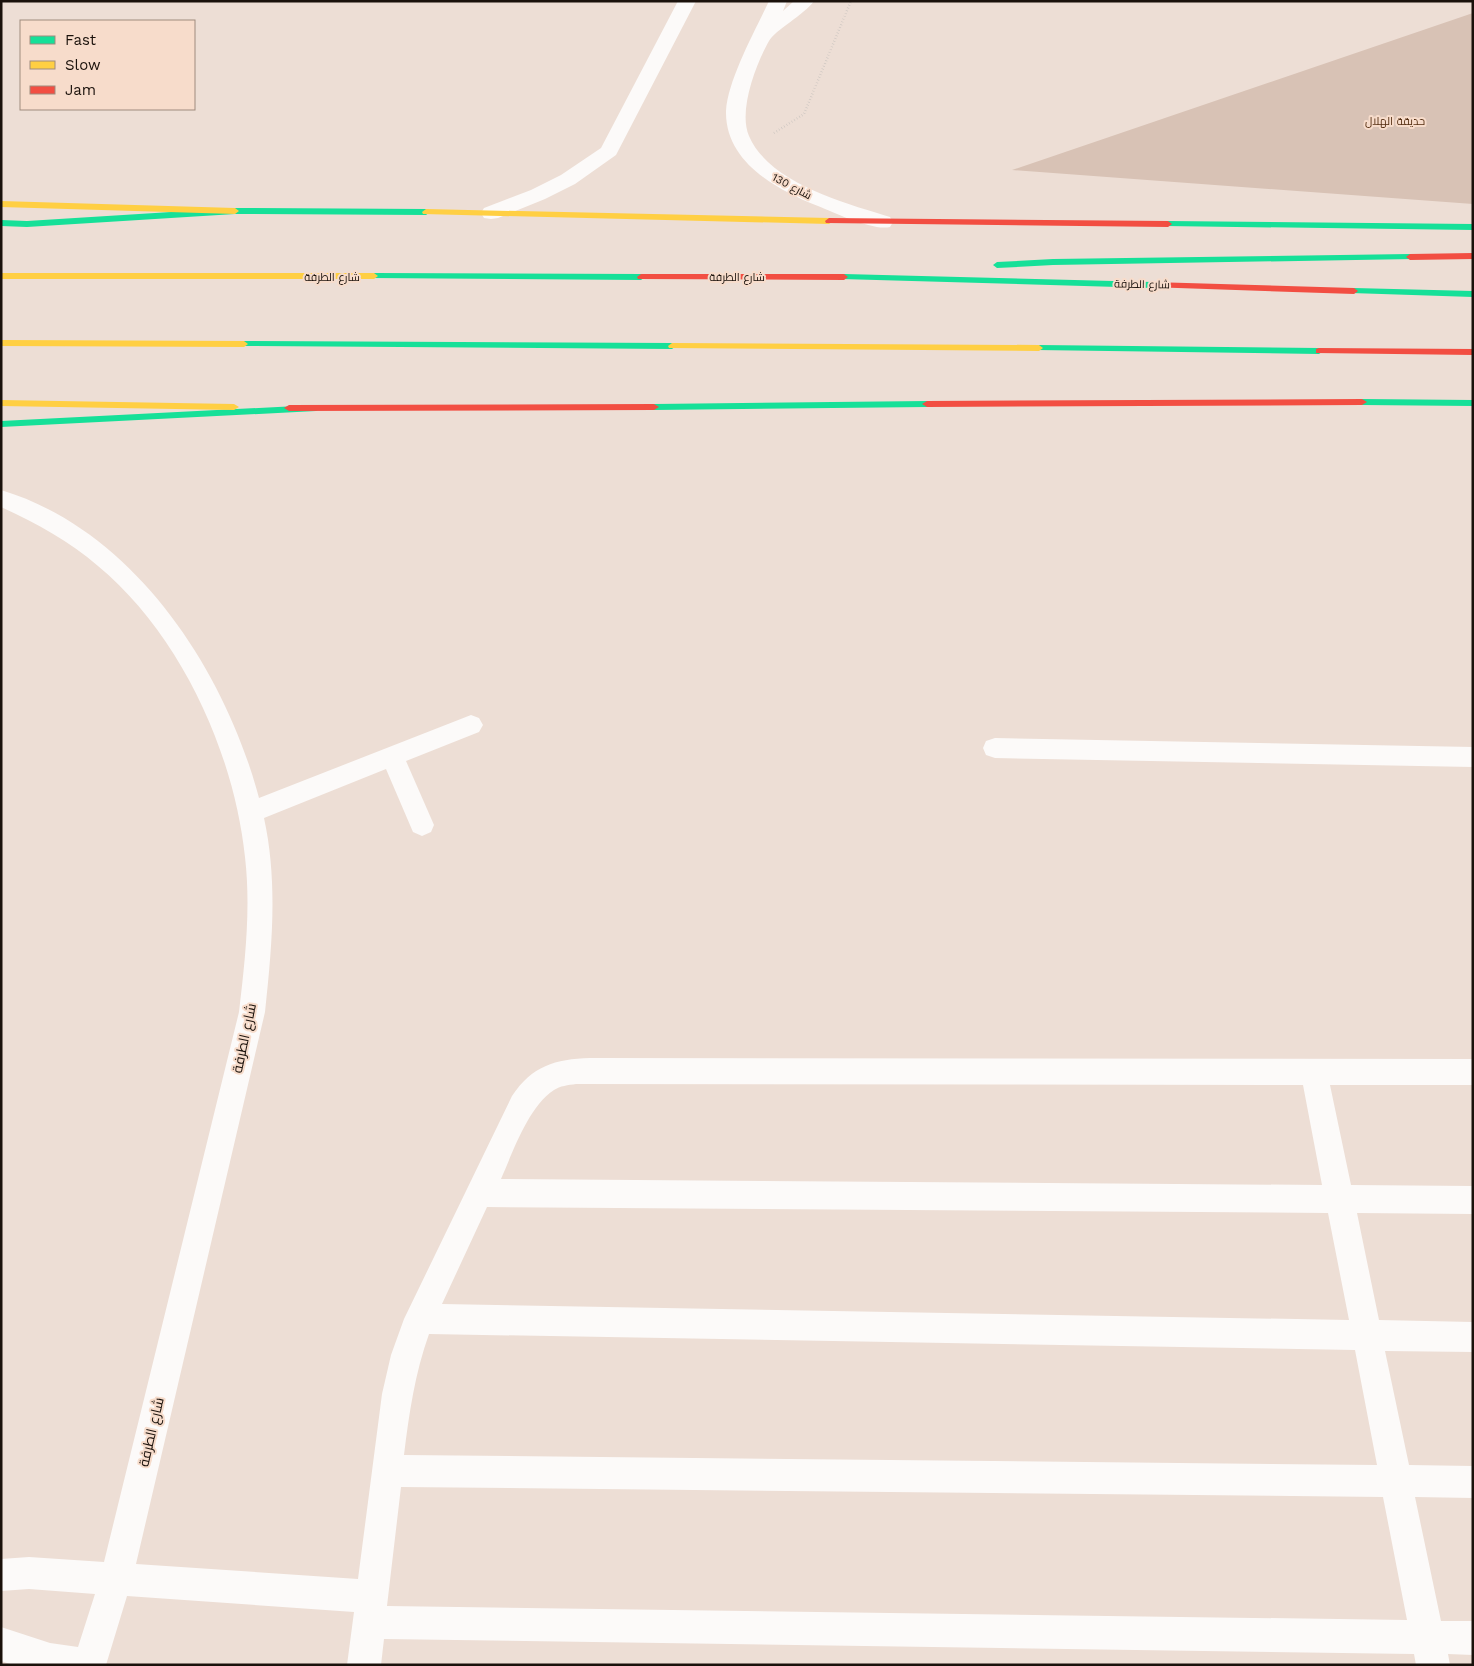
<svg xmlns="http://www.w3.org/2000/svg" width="1474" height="1666" font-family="'Work Sans',Cairo,sans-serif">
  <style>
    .green { fill: #d8c2b5 }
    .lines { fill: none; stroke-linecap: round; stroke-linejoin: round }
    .path { stroke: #c6c1bd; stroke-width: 2.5; stroke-dasharray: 0.5 2.5; stroke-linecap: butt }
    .lane { fill: #fcfaf9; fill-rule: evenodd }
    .street { fill: #fcfaf9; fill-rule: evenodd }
    .fast { fill: #16e098; fill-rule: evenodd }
    .slow { fill: #ffcf43; fill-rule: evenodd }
    .jam { fill: #f24e42; fill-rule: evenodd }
    .labels { text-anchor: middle; stroke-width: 4; stroke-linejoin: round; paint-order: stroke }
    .far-park-label { font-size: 11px; fill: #542d10; stroke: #f7dccb }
    .far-street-label { font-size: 11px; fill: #1a110b; stroke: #f7dccb }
    .street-label { font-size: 14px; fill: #1a110b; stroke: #f7dccb }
  </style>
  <rect width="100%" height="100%" fill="#edded5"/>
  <!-- green -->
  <path class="green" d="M 1473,13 L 1473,204 L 1012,170 Z"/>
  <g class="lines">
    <!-- path -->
    <path class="path" d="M 774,133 L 804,114 L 851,1"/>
    <!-- lane -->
    <path class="lane" d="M 1,490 C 134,530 225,670 259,798 L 471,715 L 479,718 L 483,725 L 479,732 L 406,761 L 434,825 L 431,832 L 422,836 L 413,832 L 386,769 L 264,818 C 278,882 272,947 265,1012 L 136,1564 L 358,1579 L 382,1394 L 391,1355 L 404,1319 L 512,1096 C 532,1066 555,1059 590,1058 L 1473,1059 L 1473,1085 L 1330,1085 L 1351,1185 L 1473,1186 L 1473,1214 L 1357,1213 L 1379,1320 L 1473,1322 L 1473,1352 L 1385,1351 L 1409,1465 L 1473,1466 L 1473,1498 L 1415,1497 L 1441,1621 L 1473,1621 L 1473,1655 L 1448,1654 L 1450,1665 L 1416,1665 L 1414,1654 L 384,1639 L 381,1665 L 347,1665 L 354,1612 L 127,1596 L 106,1665 L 13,1665 L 1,1661 L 1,1627 L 50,1643 L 78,1647 L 95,1594 L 29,1589 L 1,1591 L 1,1559 L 29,1557 L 104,1562 L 239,1012 C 245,961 251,909 245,857 C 234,752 180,634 98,566 C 69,541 36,523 1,507 ZM 576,1084 L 1303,1085 L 1322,1185 L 501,1179 C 513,1152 528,1107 554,1090 C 560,1086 568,1085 576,1084 ZM 487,1207 L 1328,1213 L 1349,1320 L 442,1304 ZM 429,1334 L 1355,1350 L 1377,1465 L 404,1455 C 409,1414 415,1373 429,1334 ZM 401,1487 L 1383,1497 L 1407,1620 L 387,1606 Z
      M 995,738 L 1473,747 L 1473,767 L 995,758 L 986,755 L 983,748 L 986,741 Z"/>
    <!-- street -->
    <path class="street" d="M 678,1 L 696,1 L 616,155 L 575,184 L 545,199 L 498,218 L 491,219 L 484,218 L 481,213 L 484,208 L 531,190 L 561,175 L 601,148 Z
      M 769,1 L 787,1 L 783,11 L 794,1 L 814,1 C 804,15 775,30 769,41 C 756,64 738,111 749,136 C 769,183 845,203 890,217 L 893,222 L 890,227 C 873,231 835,213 818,206 C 777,190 725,162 726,111 C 728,79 755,31 769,1 Z"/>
    <!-- fast -->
    <path class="fast" d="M 235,208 L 426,209 L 430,212 L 426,215 L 235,214 L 27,227 L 1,226 L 1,220 L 27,221 Z
      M 1168,221 L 1473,224 L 1473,230 L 1165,226 L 1165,222 Z
      M 1410,254 L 1413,255 L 1413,259 L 1053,265 L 997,268 L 993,265 L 997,262 L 1053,259 Z
      M 374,273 L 641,274 L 645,277 L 641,280 L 371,278 L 371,274 Z
      M 844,274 L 1152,282 L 1156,285 L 1152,288 L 841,279 L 841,275 Z
      M 1354,288 L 1473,291 L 1473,297 L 1351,293 L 1350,291 Z
      M 244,341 L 672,343 L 676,346 L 672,349 L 241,346 L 241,342 Z
      M 1039,345 L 1319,348 L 1323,351 L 1319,354 L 1036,350 L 1035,348 Z
      M 1362,399 L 1473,400 L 1473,406 L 1362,405 L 1357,402 Z
      M 927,401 L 932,404 L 927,407 L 654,410 L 649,407 L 654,404 Z
      M 316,405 L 321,408 L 316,411 L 1,427 L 1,421 Z"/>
    <!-- slow -->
    <path class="slow" d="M 1,201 L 235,208 L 239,211 L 235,214 L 1,207 Z
      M 426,209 L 829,218 L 833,221 L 829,224 L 423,214 L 422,212 Z
      M 1,273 L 374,273 L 378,276 L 374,279 L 1,279 Z
      M 1,340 L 244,341 L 248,344 L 244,347 L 1,346 Z
      M 672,343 L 1039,345 L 1043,348 L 1039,351 L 669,348 L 668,346 Z
      M 1,400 L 234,404 L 239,407 L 234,410 L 1,406 Z"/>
    <!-- jam -->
    <path class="jam" d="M 829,218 L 1168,221 L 1172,224 L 1168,227 L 826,223 L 825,221 Z
      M 1473,253 L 1473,259 L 1410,260 L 1406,257 L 1410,254 Z
      M 641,274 L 844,274 L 848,277 L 844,280 L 638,279 L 637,277 Z
      M 1152,282 L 1354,288 L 1358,291 L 1354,294 L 1149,287 L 1149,283 Z
      M 1319,348 L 1473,349 L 1473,355 L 1316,353 L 1316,349 Z
      M 1362,399 L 1367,402 L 1362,405 L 927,407 L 922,404 L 927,401 Z
      M 654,404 L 659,407 L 654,410 L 289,411 L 284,408 L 289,405 Z"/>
  </g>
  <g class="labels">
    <!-- far-park labels -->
    <g class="far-park-label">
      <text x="1395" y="125">حديقة الهلال</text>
    </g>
    <!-- far-street labels -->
    <g class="far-street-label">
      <text transform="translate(792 186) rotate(28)" y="4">شارع 130</text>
      <text x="332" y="281">شارع الطرفة</text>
      <text x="737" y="281">شارع الطرفة</text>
      <text transform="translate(1142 284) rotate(1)" y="4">شارع الطرفة</text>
    </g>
    <!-- street labels -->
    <g class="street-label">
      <text transform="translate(244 1038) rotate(-78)" y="5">شارع الطرفة</text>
      <text transform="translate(151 1432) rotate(-77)" y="5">شارع الطرفة</text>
    </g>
  </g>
  <!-- border -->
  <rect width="1474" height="1666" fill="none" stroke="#1a110b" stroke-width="5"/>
  <!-- legend -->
  <rect x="20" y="20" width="175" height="90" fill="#f7dccb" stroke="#9f8b7e"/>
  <rect x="30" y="36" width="25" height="8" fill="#16e098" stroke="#9f8b7e"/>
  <text x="65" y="45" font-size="15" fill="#1a110b">Fast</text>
  <rect x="30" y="61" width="25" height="8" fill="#ffcf43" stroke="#9f8b7e"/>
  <text x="65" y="70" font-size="15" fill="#1a110b">Slow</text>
  <rect x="30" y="86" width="25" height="8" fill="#f24e42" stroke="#9f8b7e"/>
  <text x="65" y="95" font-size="15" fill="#1a110b">Jam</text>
</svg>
